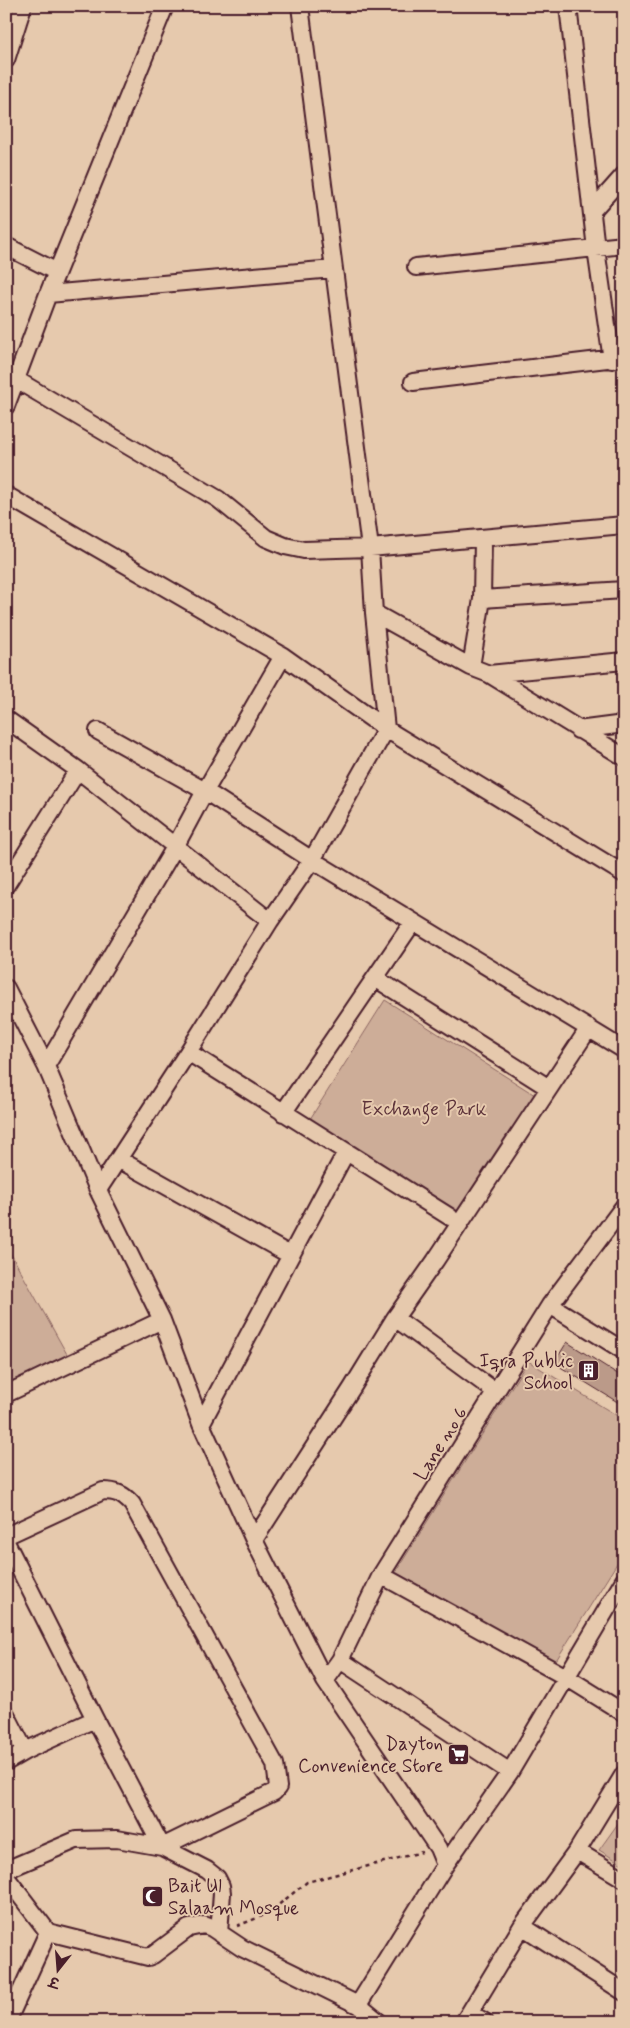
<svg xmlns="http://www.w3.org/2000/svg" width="630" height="2028" font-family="Mynerve,'Playpen Sans Deva',sans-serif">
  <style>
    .green { fill: #cdad98; stroke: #8c6662 }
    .building { fill: #bb9a89; stroke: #4a1f2b }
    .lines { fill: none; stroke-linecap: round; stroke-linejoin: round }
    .minor-casing { stroke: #4a1f2b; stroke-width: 20 }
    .path { stroke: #4a1f2b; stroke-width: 2.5; stroke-dasharray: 4 4; stroke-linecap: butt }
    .minor { stroke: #e6c9ad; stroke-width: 16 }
    .labels { text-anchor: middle; stroke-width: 4; stroke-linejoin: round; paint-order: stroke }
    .park-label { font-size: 19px; fill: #5e343b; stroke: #e6c9ad }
    .poi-label { font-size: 19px; fill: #4a1f2b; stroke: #e6c9ad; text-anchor: end }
    .street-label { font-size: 19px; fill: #4a1f2b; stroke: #e6c9ad }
  </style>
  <rect width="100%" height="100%" fill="#e6c9ad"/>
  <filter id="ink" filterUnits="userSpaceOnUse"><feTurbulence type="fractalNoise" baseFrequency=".02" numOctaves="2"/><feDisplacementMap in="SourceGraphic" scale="10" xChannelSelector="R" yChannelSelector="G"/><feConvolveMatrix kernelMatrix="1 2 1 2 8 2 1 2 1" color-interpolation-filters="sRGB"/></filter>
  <g filter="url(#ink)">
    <!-- green -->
    <path class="green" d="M 385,1000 L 538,1097 L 463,1215 L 310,1119 Z
      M 6,1245 L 68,1356 L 6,1384 Z
      M 528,1361 L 624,1420 L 624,1552 L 550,1670 L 395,1573 Z
      M 624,1815 L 624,1865 L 599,1850 Z"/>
    <!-- building -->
    <path class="building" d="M 567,1342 L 624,1378 L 624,1406 L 554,1363 Z"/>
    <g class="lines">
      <defs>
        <path id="minor" d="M 568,6 L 596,249 L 612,360
          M 6,60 L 23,6
          M 592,211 L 624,175
          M 6,246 L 57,272
          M 416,267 L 624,245
          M 48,294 L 333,269
          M 15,379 L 218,499 L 266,538 L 285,546 L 304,550 L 370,548 L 624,525
          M 413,382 L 624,357
          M 6,406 L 48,294 L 165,6
          M 6,495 L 283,656 L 386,729 L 624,874
          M 482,599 L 624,590
          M 374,613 L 471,667 L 489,674 L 624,757
          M 471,667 L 482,599 L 483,539
          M 489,674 L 624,661
          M 6,719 L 78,770 L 270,921
          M 578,730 L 624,724
          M 98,731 L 205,791 L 312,860 L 624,1050
          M 6,885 L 78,770
          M 375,978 L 549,1088
          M 6,988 L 46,1066 L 98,1190 L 162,1320 L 201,1424 L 254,1540 L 325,1681 L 438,1848 L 445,1865
          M 188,1052 L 450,1217
          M 46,1066 L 175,847 L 205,791 L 283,656
          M 283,1113 L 413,922
          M 118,1159 L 290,1255
          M 98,1190 L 188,1052 L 270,921 L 312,860 L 386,729 L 374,613 L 370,548 L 300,6
          M 550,1305 L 624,1351
          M 395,1318 L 496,1392
          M 6,1394 L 162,1320
          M 201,1424 L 346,1152
          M 6,1536 L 103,1491 C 116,1491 123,1494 132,1504 L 275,1764 L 278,1787 L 274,1792 L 162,1847 L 117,1839 L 76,1840 L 6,1870
          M 254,1540 L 352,1388 L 395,1318 L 435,1261 L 589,1028
          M 6,1542 L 95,1719 L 162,1847 L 207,1870 L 217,1878 L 221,1886 L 222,1893 L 219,1933
          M 381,1575 L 566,1677 L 624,1713
          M 340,1660 L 510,1772
          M 325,1681 L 340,1660 L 381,1575 L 550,1305 L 624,1206
          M 6,1714 L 25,1751
          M 6,1762 L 25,1751 L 95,1719
          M 577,1851 L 624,1879
          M 6,1877 L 48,1932 L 7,2022
          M 522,1926 L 624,1992
          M 48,1932 L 148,1957 L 153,1955 L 189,1928 L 204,1925 L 212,1928 L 242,1948 L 358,2005 L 379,2022
          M 358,2005 L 445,1865 L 510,1772 L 624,1580
          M 470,2013 L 485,2022
          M 464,2022 L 522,1926 L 577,1851 L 624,1774"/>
      </defs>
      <!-- minor casing -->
      <use href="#minor" class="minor-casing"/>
      <!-- path -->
      <path class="path" d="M 237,1926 L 267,1914 L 307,1882 L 422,1852"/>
      <!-- minor -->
      <use href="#minor" class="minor"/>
    </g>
  </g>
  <!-- icons -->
  <defs>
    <symbol id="building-square" viewBox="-11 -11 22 22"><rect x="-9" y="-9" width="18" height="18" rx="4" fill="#4a1f2b" stroke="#e6c9ad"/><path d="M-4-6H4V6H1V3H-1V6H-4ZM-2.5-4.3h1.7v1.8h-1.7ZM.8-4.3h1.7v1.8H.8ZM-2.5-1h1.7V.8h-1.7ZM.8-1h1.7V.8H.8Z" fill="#fff"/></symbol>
    <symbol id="supermarket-square" viewBox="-11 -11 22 22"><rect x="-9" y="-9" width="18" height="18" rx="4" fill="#4a1f2b" stroke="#e6c9ad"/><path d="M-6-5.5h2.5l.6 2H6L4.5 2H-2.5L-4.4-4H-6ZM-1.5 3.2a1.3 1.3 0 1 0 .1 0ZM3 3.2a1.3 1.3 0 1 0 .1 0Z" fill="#fff"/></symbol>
    <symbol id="mosque-square" viewBox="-11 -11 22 22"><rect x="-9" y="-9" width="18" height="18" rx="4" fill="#4a1f2b" stroke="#e6c9ad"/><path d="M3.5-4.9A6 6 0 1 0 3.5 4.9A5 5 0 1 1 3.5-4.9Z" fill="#fff"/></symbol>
  </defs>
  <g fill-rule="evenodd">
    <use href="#building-square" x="576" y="1358" width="25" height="25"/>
    <use href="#supermarket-square" x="446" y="1742" width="25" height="25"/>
    <use href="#mosque-square" x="140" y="1884" width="25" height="25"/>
  </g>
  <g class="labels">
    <!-- park labels -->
    <g class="park-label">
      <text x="424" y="1115">Exchange Park</text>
    </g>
    <!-- poi labels -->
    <g class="poi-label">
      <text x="573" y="1367">Iqra Public<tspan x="573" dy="22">School</tspan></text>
      <text x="443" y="1750">Dayton<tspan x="443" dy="22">Convenience Store</tspan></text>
      <text x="168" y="1892" text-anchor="start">Bait Ul<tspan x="168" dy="22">Salaam Mosque</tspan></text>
    </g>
    <!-- street labels -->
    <g class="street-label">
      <text transform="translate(440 1443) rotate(-58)" y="7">Lane no 6</text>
    </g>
  </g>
  <!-- margin -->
  <rect width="630" height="2028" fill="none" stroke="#e6c9ad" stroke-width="25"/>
  <rect x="12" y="12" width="605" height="2003" fill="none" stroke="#4a1f2b" stroke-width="2" filter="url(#ink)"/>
  <!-- north arrow -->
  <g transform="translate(58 1970) rotate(197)" stroke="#e6c9ad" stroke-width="4" paint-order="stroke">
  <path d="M0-4L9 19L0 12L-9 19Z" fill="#4a1f2b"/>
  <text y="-8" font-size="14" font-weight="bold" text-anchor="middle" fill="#4a1f2b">उ</text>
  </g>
</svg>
